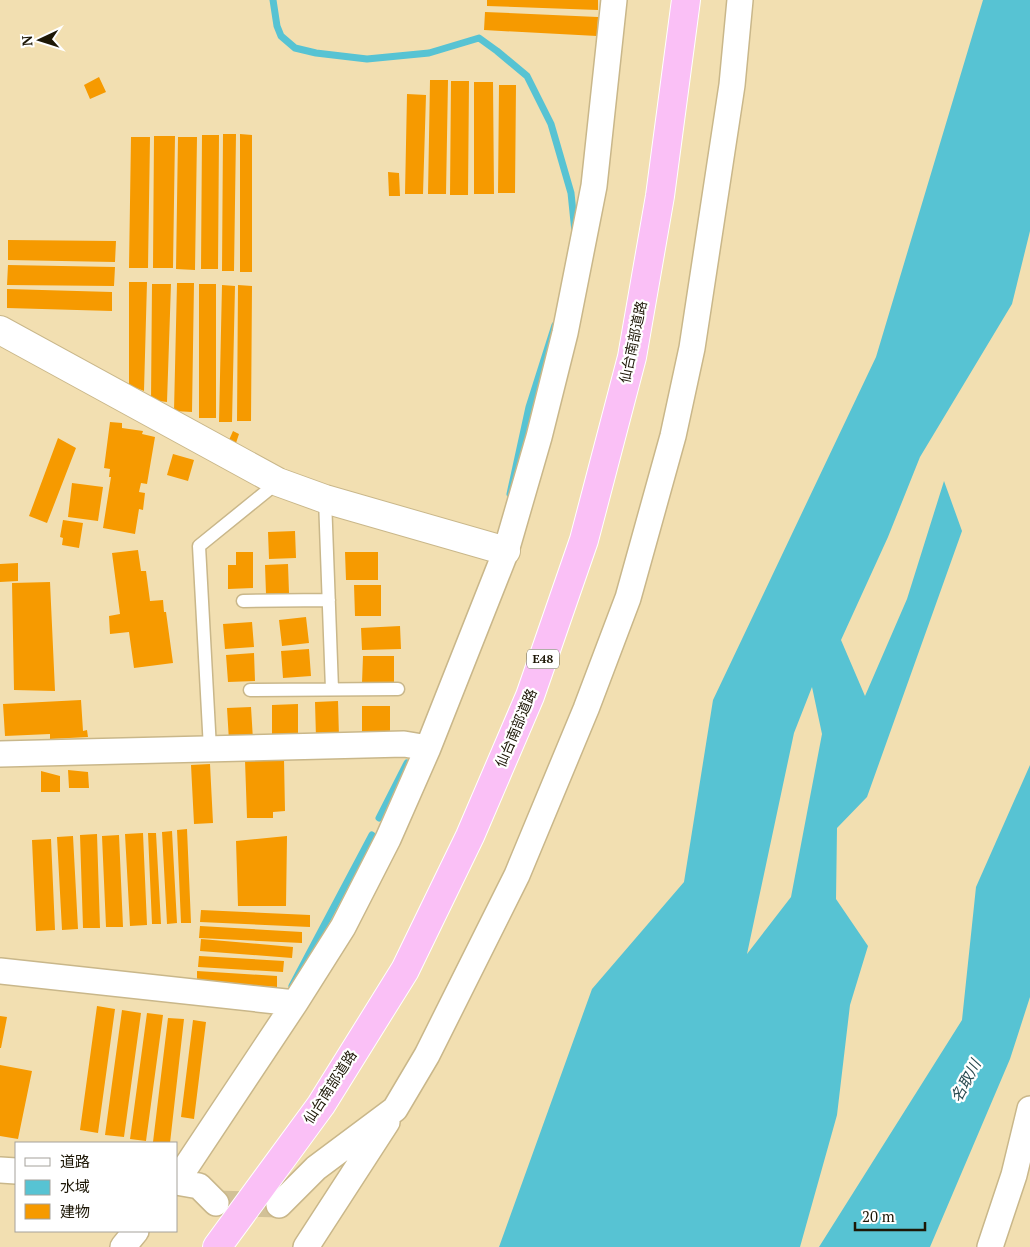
<svg xmlns="http://www.w3.org/2000/svg" width="1030" height="1247" font-family="'PT Serif','Noto Sans JP',serif">
  <style>
    .water { fill: #57c3d3; fill-rule: evenodd }
    .lines { fill: none; stroke-linecap: round; stroke-linejoin: round }
    .stream { stroke: #57c3d3; stroke-width: 7 }
    .building { fill: #f69a00 }
    .street-tunnel { stroke: #d2c197; stroke-width: 25; stroke-dasharray: 25 12; stroke-linecap: butt }
    .lane-casing { stroke: #c9b78a; stroke-width: 15 }
    .street-casing { stroke: #c9b78a; stroke-width: 28 }
    .secondary-casing { stroke: #c9b78a; stroke-width: 30 }
    .highway-casing { stroke: #fff; stroke-width: 30 }
    .lane { stroke: #fff; stroke-width: 12 }
    .street { stroke: #fff; stroke-width: 25 }
    .secondary { stroke: #fff; stroke-width: 28 }
    .highway { stroke: #fac0f6; stroke-width: 28 }
    .labels { text-anchor: middle; stroke-width: 4.5; stroke-linejoin: round; paint-order: stroke }
    .shield { fill: #fff; stroke: #615d51; stroke-width: 1 }
    .shield-label { font-size: 12px; font-weight: bold; fill: #1d1706 }
    .street-label { font-size: 14px; fill: #1d1706; stroke: #fff }
    .water-label { font-size: 15px; font-style: italic; fill: #2a4b51; stroke: #fff }
  </style>
  <rect width="100%" height="100%" fill="#f2dfb1"/>
  <!-- water -->
  <path class="water" d="M 983,0 L 1030,0 L 1030,231 L 1012,304 L 920,457 L 888,537 L 841,640 L 865,696 L 907,599 L 944,481 L 962,531 L 867,797 L 837,828 L 836,899 L 868,946 L 850,1005 L 837,1115 L 800,1247 L 499,1247 L 592,989 L 684,882 L 713,700 L 876,357 ZM 812,687 L 822,734 L 791,897 L 747,954 L 794,733 Z
    M 1030,765 L 1030,997 L 1010,1059 L 930,1247 L 819,1247 L 962,1020 L 976,887 Z"/>
  <g class="lines">
    <!-- stream -->
    <path class="stream" d="M 273,0 L 277,26 L 281,36 L 295,48 L 316,53 L 367,59 L 429,53 L 479,38 L 497,51 L 527,76 L 551,124 L 571,193 L 575,232
      M 510,494 L 529,407 L 555,325
      M 379,818 L 407,763
      M 292,986 L 372,835"/>
  </g>
  <!-- building -->
  <path class="building" d="M 487,0 L 598,0 L 598,10 L 487,6 Z
    M 485,12 L 598,17 L 597,36 L 484,30 Z
    M 99,77 L 106,92 L 90,99 L 84,85 Z
    M 430,80 L 448,80 L 446,194 L 428,194 Z
    M 451,81 L 469,81 L 468,195 L 450,195 Z
    M 474,82 L 493,82 L 494,194 L 474,194 Z
    M 499,85 L 516,85 L 515,193 L 498,193 Z
    M 407,94 L 426,95 L 423,194 L 405,194 Z
    M 223,134 L 236,134 L 234,271 L 222,271 Z
    M 240,134 L 252,135 L 252,272 L 240,272 Z
    M 202,135 L 219,135 L 218,269 L 201,269 Z
    M 154,136 L 175,136 L 173,268 L 153,268 Z
    M 131,137 L 150,137 L 148,268 L 129,268 Z
    M 178,137 L 197,137 L 195,270 L 176,269 Z
    M 388,172 L 399,173 L 400,196 L 389,196 Z
    M 8,240 L 116,241 L 115,262 L 8,260 Z
    M 8,265 L 115,267 L 114,286 L 7,285 Z
    M 129,282 L 147,282 L 144,391 L 129,385 Z
    M 177,283 L 194,283 L 192,412 L 174,411 Z
    M 152,284 L 171,284 L 167,402 L 151,400 Z
    M 199,284 L 216,284 L 216,418 L 199,418 Z
    M 222,285 L 235,286 L 232,422 L 219,422 Z
    M 238,285 L 252,286 L 251,421 L 237,421 Z
    M 7,289 L 112,292 L 112,311 L 7,308 Z
    M 110,422 L 122,423 L 122,428 L 143,431 L 142,434 L 155,437 L 147,484 L 141,483 L 139,492 L 145,493 L 143,510 L 139,509 L 135,534 L 103,528 L 111,477 L 109,477 L 110,469 L 104,468 Z
    M 233,431 L 239,434 L 236,443 L 229,440 Z
    M 58,438 L 76,448 L 47,523 L 29,516 Z
    M 173,454 L 194,460 L 188,481 L 167,475 Z
    M 72,483 L 103,487 L 98,521 L 68,517 Z
    M 63,520 L 83,523 L 79,548 L 62,545 L 63,538 L 60,537 Z
    M 295,531 L 296,558 L 269,559 L 268,532 Z
    M 138,550 L 141,571 L 146,571 L 150,601 L 163,600 L 164,612 L 166,612 L 173,663 L 134,668 L 129,632 L 110,634 L 109,616 L 120,614 L 112,553 Z
    M 236,552 L 253,552 L 253,588 L 228,589 L 228,565 L 236,565 Z
    M 345,552 L 378,552 L 378,580 L 346,580 Z
    M 18,563 L 18,581 L 0,582 L 0,564 Z
    M 288,564 L 289,593 L 266,594 L 265,565 Z
    M 50,582 L 55,691 L 14,690 L 12,583 Z
    M 354,585 L 381,585 L 381,616 L 355,616 Z
    M 306,617 L 309,643 L 282,646 L 279,620 Z
    M 252,622 L 254,647 L 225,649 L 223,624 Z
    M 400,626 L 401,649 L 362,650 L 361,628 Z
    M 309,649 L 311,676 L 283,678 L 281,651 Z
    M 254,653 L 255,681 L 228,682 L 226,655 Z
    M 363,656 L 394,656 L 394,683 L 362,683 Z
    M 81,700 L 83,731 L 87,730 L 88,737 L 50,739 L 50,734 L 5,736 L 3,704 Z
    M 338,701 L 339,737 L 316,738 L 315,702 Z
    M 298,704 L 298,740 L 272,740 L 272,705 Z
    M 362,706 L 390,706 L 390,737 L 362,737 Z
    M 251,707 L 253,740 L 229,741 L 227,708 Z
    M 284,759 L 285,811 L 273,812 L 273,818 L 247,818 L 245,760 Z
    M 210,764 L 213,823 L 194,824 L 191,765 Z
    M 68,770 L 88,772 L 89,788 L 69,788 Z
    M 41,771 L 60,776 L 60,792 L 41,792 Z
    M 187,829 L 191,923 L 181,923 L 177,830 Z
    M 172,831 L 177,923 L 167,924 L 162,832 Z
    M 143,833 L 147,925 L 130,926 L 125,834 Z
    M 148,833 L 156,833 L 161,924 L 152,924 Z
    M 97,834 L 100,928 L 83,928 L 80,835 Z
    M 119,835 L 123,927 L 106,927 L 102,836 Z
    M 73,836 L 78,929 L 62,930 L 57,837 Z
    M 287,836 L 286,906 L 238,906 L 236,841 Z
    M 51,839 L 55,930 L 36,931 L 32,840 Z
    M 201,910 L 310,915 L 310,927 L 200,922 Z
    M 200,926 L 302,932 L 302,943 L 199,938 Z
    M 201,939 L 293,947 L 292,958 L 200,951 Z
    M 199,956 L 284,961 L 283,972 L 198,967 Z
    M 197,971 L 277,976 L 277,987 L 197,982 Z
    M 97,1006 L 115,1009 L 98,1133 L 80,1130 Z
    M 122,1010 L 141,1013 L 124,1137 L 105,1135 Z
    M 147,1013 L 163,1015 L 146,1141 L 130,1139 Z
    M 0,1016 L 7,1017 L 1,1048 L 0,1048 Z
    M 168,1018 L 184,1019 L 170,1143 L 162,1143 L 153,1142 Z
    M 193,1020 L 206,1022 L 194,1119 L 181,1117 Z
    M 0,1065 L 32,1071 L 18,1139 L 0,1136 Z"/>
  <g class="lines">
    <!-- street-tunnel -->
    <path class="street-tunnel" d="M 216,1203 L 279,1205"/>
    <defs>
      <path id="lane" d="M 325,499 L 332,689
        M 243,601 L 329,600
        M 250,690 L 398,689
        M 210,749 L 199,546 L 278,482"/>
      <path id="street" d="M 0,754 L 404,744 L 428,748
        M 0,971 L 295,1003
        M 0,1170 L 16,1171
        M 176,1182 L 295,1003 L 343,927 L 388,839 L 428,748 L 506,551 L 539,437 L 565,333 L 594,186 L 614,0
        M 176,1182 L 199,1186 L 216,1203
        M 279,1205 L 316,1168 L 395,1109 L 427,1055 L 517,875 L 586,709 L 628,598 L 673,436 L 692,348 L 732,85 L 740,0
        M 123,1247 L 136,1231
        M 306,1247 L 387,1122
        M 990,1247 L 1014,1175 L 1030,1109"/>
      <path id="secondary" d="M 0,330 L 278,482 L 325,499 L 506,551"/>
      <path id="highway" d="M 217,1247 L 321,1105 L 405,970 L 470,836 L 530,696 L 584,540 L 632,357 L 660,196 L 686,0"/>
    </defs>
    <!-- lane casing -->
    <use href="#lane" class="lane-casing"/>
    <!-- street casing -->
    <use href="#street" class="street-casing"/>
    <!-- secondary casing -->
    <use href="#secondary" class="secondary-casing"/>
    <!-- highway casing -->
    <use href="#highway" class="highway-casing"/>
    <!-- lane -->
    <use href="#lane" class="lane"/>
    <!-- street -->
    <use href="#street" class="street"/>
    <!-- secondary -->
    <use href="#secondary" class="secondary"/>
    <!-- highway -->
    <use href="#highway" class="highway"/>
  </g>
  <g class="labels">
    <!-- shield labels -->
    <rect class="shield" x="527" y="649.5" width="32" height="19" rx="4"/>
    <g class="shield-label">
      <text x="543" y="663">E48</text>
    </g>
    <!-- street labels -->
    <g class="street-label">
      <text transform="translate(633 342) rotate(-78)" y="5">仙台南部道路</text>
      <text transform="translate(516 728) rotate(-67)" y="5">仙台南部道路</text>
      <text transform="translate(330 1087) rotate(-57)" y="5">仙台南部道路</text>
    </g>
    <!-- water labels -->
    <g class="water-label">
      <text transform="translate(966 1081) rotate(-62)" y="5">名取川</text>
    </g>
  </g>
  <!-- legend -->
  <rect x="15" y="1142" width="162" height="90" fill="#ffffff" stroke="#a5a29b"/>
  <rect x="25" y="1158" width="25" height="8" fill="#ffffff" stroke="#a5a29b"/>
  <text x="60" y="1167" font-size="15" fill="#1d1706">道路</text>
  <rect x="25" y="1180" width="25" height="15" fill="#57c3d3" stroke="#a5a29b"/>
  <text x="60" y="1192" font-size="15" fill="#1d1706">水域</text>
  <rect x="25" y="1204" width="25" height="15" fill="#f69a00" stroke="#a5a29b"/>
  <text x="60" y="1217" font-size="15" fill="#1d1706">建物</text>
  <!-- north arrow -->
  <g transform="translate(40 40) rotate(266)" stroke="#ffffff" stroke-width="4" paint-order="stroke">
  <path d="M0-4L9 19L0 12L-9 19Z" fill="#1d1706"/>
  <text y="-8" font-size="14" font-weight="bold" text-anchor="middle" fill="#1d1706">N</text>
  </g>
  <!-- scale -->
  <path d="M855 1222v8h70v-8" fill="none" stroke="#1d1706" stroke-width="2.5"/>
  <text x="862" y="1222" font-size="15" fill="#1d1706" stroke="#ffffff" stroke-width="4" paint-order="stroke">20 m</text>
</svg>
